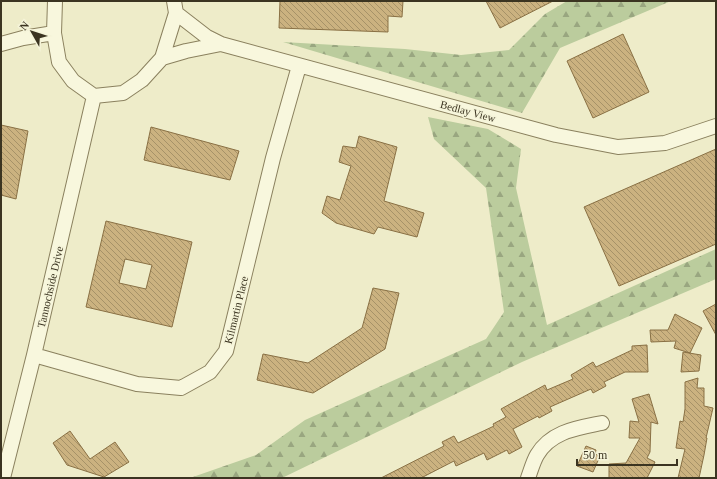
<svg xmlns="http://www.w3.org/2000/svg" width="717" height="479" font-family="'Times New Roman',serif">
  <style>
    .forest { fill: url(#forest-firs) }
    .building { fill: url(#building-back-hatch); stroke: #897044; fill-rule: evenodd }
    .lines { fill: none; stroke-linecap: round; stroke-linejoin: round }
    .minor-casing { stroke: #8a805e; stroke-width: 16 }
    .minor { stroke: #f8f7dd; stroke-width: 14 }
    .labels { text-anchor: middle; stroke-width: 3; stroke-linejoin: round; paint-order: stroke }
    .street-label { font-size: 11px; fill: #3b3421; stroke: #f5f4d9 }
  </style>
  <defs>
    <pattern id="forest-firs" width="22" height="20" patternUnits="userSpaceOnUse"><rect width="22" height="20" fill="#bbcc9d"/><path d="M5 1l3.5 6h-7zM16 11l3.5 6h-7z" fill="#99a680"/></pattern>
    <pattern id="building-back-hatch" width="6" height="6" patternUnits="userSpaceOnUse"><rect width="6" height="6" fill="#cbb280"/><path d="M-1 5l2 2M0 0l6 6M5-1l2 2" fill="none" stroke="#a69268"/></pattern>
  </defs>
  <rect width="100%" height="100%" fill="#eeecc9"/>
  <!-- forest -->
  <path class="forest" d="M 567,1 L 671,1 L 560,48 L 522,113 L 283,42 L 405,49 L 461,55 L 509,50 L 545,14 Z
    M 428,117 L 488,129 L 521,149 L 516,188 L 547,325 L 716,249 L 716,279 L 522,362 L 282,478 L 190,478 L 256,455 L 305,420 L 486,339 L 504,312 L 486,188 L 434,139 Z"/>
  <!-- building -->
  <path class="building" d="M 280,1 L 403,1 L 402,17 L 388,16 L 388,32 L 279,28 Z
    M 486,1 L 553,1 L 500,28 Z
    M 623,34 L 649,92 L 593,118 L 567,61 Z
    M 1,125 L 28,131 L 16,199 L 1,195 Z
    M 151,127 L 239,151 L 230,180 L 144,160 Z
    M 359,136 L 397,147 L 384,201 L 424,213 L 417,237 L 378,227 L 374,234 L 336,223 L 322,213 L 327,196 L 340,200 L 351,166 L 339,162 L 343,146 L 356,148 Z
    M 716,149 L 716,244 L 619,286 L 584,207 Z
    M 106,221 L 192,242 L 172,327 L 86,307 ZM 125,259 L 152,265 L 146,289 L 119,283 Z
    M 373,288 L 399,293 L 385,349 L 313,393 L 257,380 L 263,354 L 308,363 L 362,328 Z
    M 716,304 L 716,335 L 703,311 Z
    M 675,314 L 702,328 L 690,353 L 674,348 L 676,341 L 651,342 L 650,330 L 668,330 Z
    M 647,345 L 648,372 L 625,372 L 604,382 L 606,386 L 593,393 L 591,389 L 550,407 L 552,411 L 539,418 L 538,416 L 513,429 L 522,447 L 509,454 L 507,450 L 487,460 L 484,453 L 456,466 L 454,461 L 421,478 L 381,478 L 444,446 L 442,442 L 454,436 L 458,443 L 494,426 L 493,424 L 506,417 L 501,409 L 545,385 L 547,390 L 573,379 L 571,375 L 593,362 L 596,367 L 632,350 L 632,346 Z
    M 683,352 L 701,355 L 699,371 L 681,372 Z
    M 698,378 L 697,388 L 704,388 L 704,406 L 713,408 L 706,438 L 707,438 L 704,455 L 699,478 L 678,478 L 685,449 L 676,448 L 680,421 L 683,422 L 685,409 L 685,382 Z
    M 649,394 L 658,424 L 651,422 L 650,452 L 647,458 L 655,462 L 647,478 L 609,478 L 609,464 L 626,463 L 640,438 L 629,438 L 630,421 L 639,422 L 632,399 Z
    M 70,431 L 90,459 L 115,442 L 129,462 L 104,477 L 67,465 L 53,443 Z
    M 586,446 L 596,450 L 595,454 L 600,456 L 593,472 L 577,466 Z"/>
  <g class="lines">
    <defs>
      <path id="minor" d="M 55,1 L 54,33 L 59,62 L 73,81 L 94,96 L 123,93 L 142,80 L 162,58 L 176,13 L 174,1
        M 176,13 L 207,37 L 221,44 L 556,135 L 618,147 L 665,143 L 716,126
        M 1,44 L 23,38 L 54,33
        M 162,58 L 186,51 L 221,44
        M 34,355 L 137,384 L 181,388 L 210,372 L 226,351 L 273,158 L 299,66
        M 3,478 L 34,355 L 94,96
        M 528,478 C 531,470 533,462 537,455 C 551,431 578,428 602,423"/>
    </defs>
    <!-- minor casing -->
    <use href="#minor" class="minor-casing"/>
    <!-- minor -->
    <use href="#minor" class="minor"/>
  </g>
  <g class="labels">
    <!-- street labels -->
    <g class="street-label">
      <text transform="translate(468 111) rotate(15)" y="4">Bedlay View</text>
      <text transform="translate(50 287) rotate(-77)" y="4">Tannochside Drive</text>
      <text transform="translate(236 310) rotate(-76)" y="4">Kilmartin Place</text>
    </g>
  </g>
  <!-- border -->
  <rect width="717" height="479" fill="none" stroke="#3b3421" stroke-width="4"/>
  <!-- north arrow -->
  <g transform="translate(32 32) rotate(309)" stroke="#f5f4d9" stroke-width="3" paint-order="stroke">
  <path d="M0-3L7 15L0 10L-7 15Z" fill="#3b3421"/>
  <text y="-6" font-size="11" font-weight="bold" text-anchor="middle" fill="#3b3421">N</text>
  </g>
  <!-- scale -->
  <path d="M577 459v6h100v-6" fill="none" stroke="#3b3421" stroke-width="2"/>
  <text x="583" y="459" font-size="12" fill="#3b3421" stroke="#f5f4d9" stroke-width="3" paint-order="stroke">50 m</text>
</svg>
